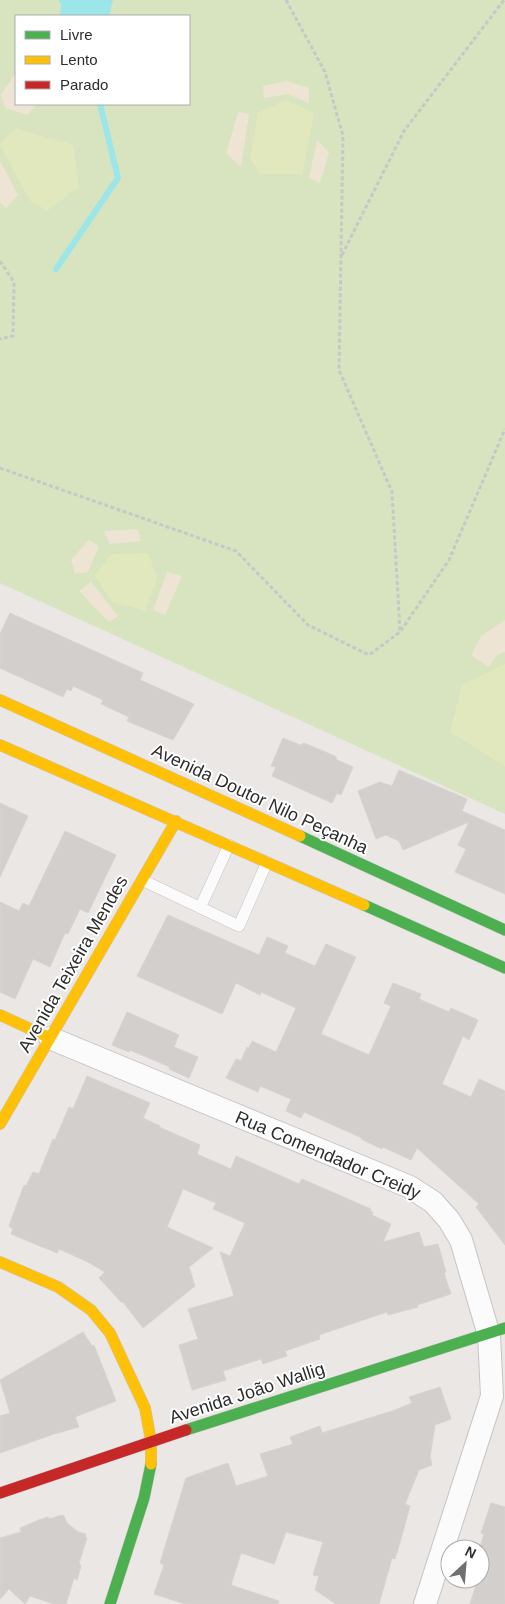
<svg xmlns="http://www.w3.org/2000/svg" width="505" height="1604" font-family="Helvetica,sans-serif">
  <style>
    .green { fill: #d7e4bf; fill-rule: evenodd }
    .sand { fill: #eee4d4 }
    .pitch { fill: #e2e8bd }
    .water { fill: #9ce6e9 }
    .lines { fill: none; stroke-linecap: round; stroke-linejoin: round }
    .stream { stroke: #9ce6e9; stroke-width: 6 }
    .building { fill: #d2cfcd; stroke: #d6d3d0 }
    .lane-casing { stroke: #c6c4c4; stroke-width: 12 }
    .street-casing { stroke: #c6c4c4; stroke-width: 24 }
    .fast-casing { stroke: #c6c4c4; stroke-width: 12 }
    .slow-casing { stroke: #c6c4c4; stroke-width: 12 }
    .jam-casing { stroke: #c6c4c4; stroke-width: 12 }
    .path { stroke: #c8c7c7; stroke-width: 3; stroke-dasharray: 4 2.5; stroke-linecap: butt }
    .lane { stroke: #fcfbfb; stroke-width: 11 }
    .street { stroke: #fcfbfb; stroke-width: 22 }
    .fast { stroke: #4caf50; stroke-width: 11 }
    .slow { stroke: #ffc107; stroke-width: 11 }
    .jam { stroke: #c62828; stroke-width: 11 }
    .labels { text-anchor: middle; stroke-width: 4; stroke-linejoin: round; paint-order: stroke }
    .street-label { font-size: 18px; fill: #2e2e2e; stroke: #fff }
  </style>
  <rect width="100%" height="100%" fill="#ebe7e4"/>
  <!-- green -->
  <path class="green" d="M 0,0 L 505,0 L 505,814 L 0,583 ZM 16,16 L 189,16 L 189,104 L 16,104 Z"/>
  <!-- sand -->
  <path class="sand" d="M 16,72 L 16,104 L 36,104 L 28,115 L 5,108 L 1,95 Z
    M 286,81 L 309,88 L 309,103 L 287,94 L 264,98 L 263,86 Z
    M 238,112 L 249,114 L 241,167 L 226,153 Z
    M 317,140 L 329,153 L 320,183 L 309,178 Z
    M 0,161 L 18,195 L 6,208 L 0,203 Z
    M 138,529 L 141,541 L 110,544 L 104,531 Z
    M 89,540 L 99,546 L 88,572 L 75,574 L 71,560 Z
    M 167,572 L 182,576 L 165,615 L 153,610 Z
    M 91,582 L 118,616 L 109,622 L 79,591 Z
    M 505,620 L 505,652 L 497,655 L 489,667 L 471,655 L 481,636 Z"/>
  <!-- pitch -->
  <path class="pitch" d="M 286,100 L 314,113 L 302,174 L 260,174 L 250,159 L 258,113 Z
    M 15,128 L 73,145 L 79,187 L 48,210 L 31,202 L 0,145 Z
    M 148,553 L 157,578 L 145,611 L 112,602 L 95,575 L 111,554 Z
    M 505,664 L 505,766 L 450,732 L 462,685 Z"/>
  <!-- water -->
  <path class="water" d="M 58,0 L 113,0 L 109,16 L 60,16 L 61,4 Z"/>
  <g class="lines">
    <!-- stream -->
    <path class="stream" d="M 56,269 L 118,178 L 100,104"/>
  </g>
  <!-- building -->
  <path class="building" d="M 10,613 L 143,673 L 140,680 L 194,704 L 173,740 L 127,721 L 129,717 L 101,704 L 103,700 L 73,686 L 71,691 L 67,689 L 63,697 L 0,668 L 0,634 Z
    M 283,738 L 300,745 L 304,743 L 335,756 L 337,760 L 353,767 L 341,795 L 337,793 L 332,803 L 272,776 L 276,767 L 271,766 Z
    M 399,770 L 467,799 L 462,811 L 505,830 L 505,894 L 455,872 L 466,849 L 458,845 L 469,822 L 403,850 L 399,841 L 386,835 L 376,839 L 358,791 L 380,782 L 392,786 Z
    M 0,803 L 28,816 L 0,877 Z
    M 65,831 L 116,855 L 88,913 L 80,909 L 68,934 L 65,933 L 50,967 L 33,959 L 15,999 L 0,992 L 0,902 L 19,911 L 23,903 L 29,906 Z
    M 168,915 L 259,955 L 267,937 L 288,946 L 285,953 L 315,966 L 326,944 L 356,957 L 321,1034 L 369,1055 L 391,1006 L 384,1003 L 393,983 L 421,994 L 419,999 L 449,1012 L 451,1008 L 478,1020 L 469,1040 L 463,1036 L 442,1084 L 471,1097 L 479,1079 L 505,1091 L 505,1245 L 476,1207 L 479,1204 L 417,1148 L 411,1160 L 383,1147 L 382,1149 L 361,1139 L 362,1138 L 304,1112 L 301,1118 L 286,1111 L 291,1099 L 260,1086 L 258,1092 L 226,1078 L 236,1059 L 241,1061 L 247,1047 L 249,1048 L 252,1041 L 276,1052 L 296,1008 L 261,992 L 260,995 L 236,983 L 222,1014 L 137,976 Z
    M 127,1012 L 179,1035 L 174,1047 L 198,1057 L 189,1078 L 169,1069 L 170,1067 L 130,1050 L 129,1052 L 112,1045 Z
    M 87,1076 L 150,1103 L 143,1118 L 160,1126 L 159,1127 L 200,1145 L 197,1154 L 231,1169 L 236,1156 L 299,1184 L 302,1179 L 371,1209 L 370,1211 L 373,1212 L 372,1215 L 391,1224 L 383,1242 L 419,1232 L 424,1247 L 438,1244 L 446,1272 L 444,1273 L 451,1294 L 417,1305 L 418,1307 L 388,1315 L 387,1312 L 319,1335 L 320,1339 L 285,1351 L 287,1356 L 263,1364 L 261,1359 L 223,1371 L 226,1380 L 192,1390 L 179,1345 L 198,1339 L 188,1309 L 234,1296 L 220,1252 L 230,1256 L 245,1223 L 213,1209 L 216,1203 L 183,1189 L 167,1227 L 213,1248 L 189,1267 L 195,1286 L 143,1328 L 123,1302 L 122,1303 L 99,1278 L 105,1272 L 88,1262 L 59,1249 L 57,1253 L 11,1234 L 13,1229 L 9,1226 L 24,1185 L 26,1186 L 33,1172 L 39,1174 L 53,1139 L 55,1140 L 69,1107 L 73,1109 Z
    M 83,1332 L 92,1346 L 94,1345 L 116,1401 L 75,1417 L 79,1427 L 54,1434 L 0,1453 L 0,1416 L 10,1413 L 0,1380 Z
    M 440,1387 L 451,1419 L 435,1425 L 430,1457 L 432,1465 L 419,1470 L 405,1504 L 410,1506 L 401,1539 L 395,1559 L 392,1558 L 379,1604 L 336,1604 L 315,1590 L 319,1576 L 313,1575 L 323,1542 L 286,1532 L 274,1564 L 241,1553 L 231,1585 L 279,1601 L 278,1604 L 185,1604 L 154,1594 L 164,1565 L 160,1563 L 186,1478 L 228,1463 L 236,1486 L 268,1476 L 260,1454 L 293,1444 L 290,1437 L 320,1426 L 322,1433 L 395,1410 L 412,1403 L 409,1397 Z
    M 491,1503 L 505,1507 L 505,1604 L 470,1604 L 478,1579 L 480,1579 L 480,1547 L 484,1534 L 481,1533 Z
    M 62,1515 L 64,1516 L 67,1523 L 78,1532 L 86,1534 L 85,1537 L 87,1538 L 79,1563 L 81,1566 L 77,1580 L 74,1578 L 66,1604 L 54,1604 L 30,1596 L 25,1604 L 9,1589 L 0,1599 L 0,1538 L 21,1532 L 20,1528 L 39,1520 L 48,1517 L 49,1519 Z"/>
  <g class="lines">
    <defs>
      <path id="lane" d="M 142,880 L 239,926 L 267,862
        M 200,908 L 229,845"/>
      <path id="street" d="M 50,1038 L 410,1187 L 433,1202 L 449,1220 L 461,1240 L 489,1335 L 492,1396 L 425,1604"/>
      <path id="fast" d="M 300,836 L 505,930
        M 364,905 L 505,968
        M 186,1430 L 505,1328
        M 110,1604 L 144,1498 L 151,1464"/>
      <path id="slow" d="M 0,700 L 300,836
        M 0,745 L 364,905
        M 0,1015 L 50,1038
        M 0,1124 L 176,821
        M 0,1262 L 58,1287 L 91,1310 L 110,1333 L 145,1408 L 151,1441 L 151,1464"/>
      <path id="jam" d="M 0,1493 L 186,1430"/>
    </defs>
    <!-- lane casing -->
    <use href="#lane" class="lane-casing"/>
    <!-- street casing -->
    <use href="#street" class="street-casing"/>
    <!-- fast casing -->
    <use href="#fast" class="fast-casing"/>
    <!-- slow casing -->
    <use href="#slow" class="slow-casing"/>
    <!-- jam casing -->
    <use href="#jam" class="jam-casing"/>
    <!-- path -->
    <path class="path" d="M 286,0 L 325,72 L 343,136 L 339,370 L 392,492 L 400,632
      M 342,255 L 404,131 L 504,0
      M 0,261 L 14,282 L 13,336 L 0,339
      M 0,468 L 236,551 L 308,625 L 369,655 L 400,632 L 449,560 L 505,429"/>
    <!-- lane -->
    <use href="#lane" class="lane"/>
    <!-- street -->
    <use href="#street" class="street"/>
    <!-- fast -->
    <use href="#fast" class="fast"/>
    <!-- slow -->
    <use href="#slow" class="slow"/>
    <!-- jam -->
    <use href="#jam" class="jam"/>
  </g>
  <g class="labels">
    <!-- street labels -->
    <g class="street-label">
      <text transform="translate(260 799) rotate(25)" y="6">Avenida Doutor Nilo Peçanha</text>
      <text transform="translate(73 964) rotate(-60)" y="6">Avenida Teixeira Mendes</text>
      <text transform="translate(328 1155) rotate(23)" y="6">Rua Comendador Creidy</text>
      <text transform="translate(247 1393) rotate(-18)" y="6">Avenida João Wallig</text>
    </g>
  </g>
  <!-- legend -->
  <rect x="15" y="15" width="175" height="90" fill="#ffffff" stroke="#ababab"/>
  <rect x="25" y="31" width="25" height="8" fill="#4caf50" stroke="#ababab"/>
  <text x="60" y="40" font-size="15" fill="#2e2e2e">Livre</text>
  <rect x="25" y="56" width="25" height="8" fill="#ffc107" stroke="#ababab"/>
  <text x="60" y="65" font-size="15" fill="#2e2e2e">Lento</text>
  <rect x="25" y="81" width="25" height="8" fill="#c62828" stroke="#ababab"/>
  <text x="60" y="90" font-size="15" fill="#2e2e2e">Parado</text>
  <!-- north arrow -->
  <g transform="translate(465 1564) rotate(26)"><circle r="24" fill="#ffffff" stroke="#ababab"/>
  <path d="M0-4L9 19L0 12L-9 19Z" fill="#706f6e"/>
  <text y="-8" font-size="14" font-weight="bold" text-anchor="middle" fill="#2e2e2e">N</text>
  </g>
</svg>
